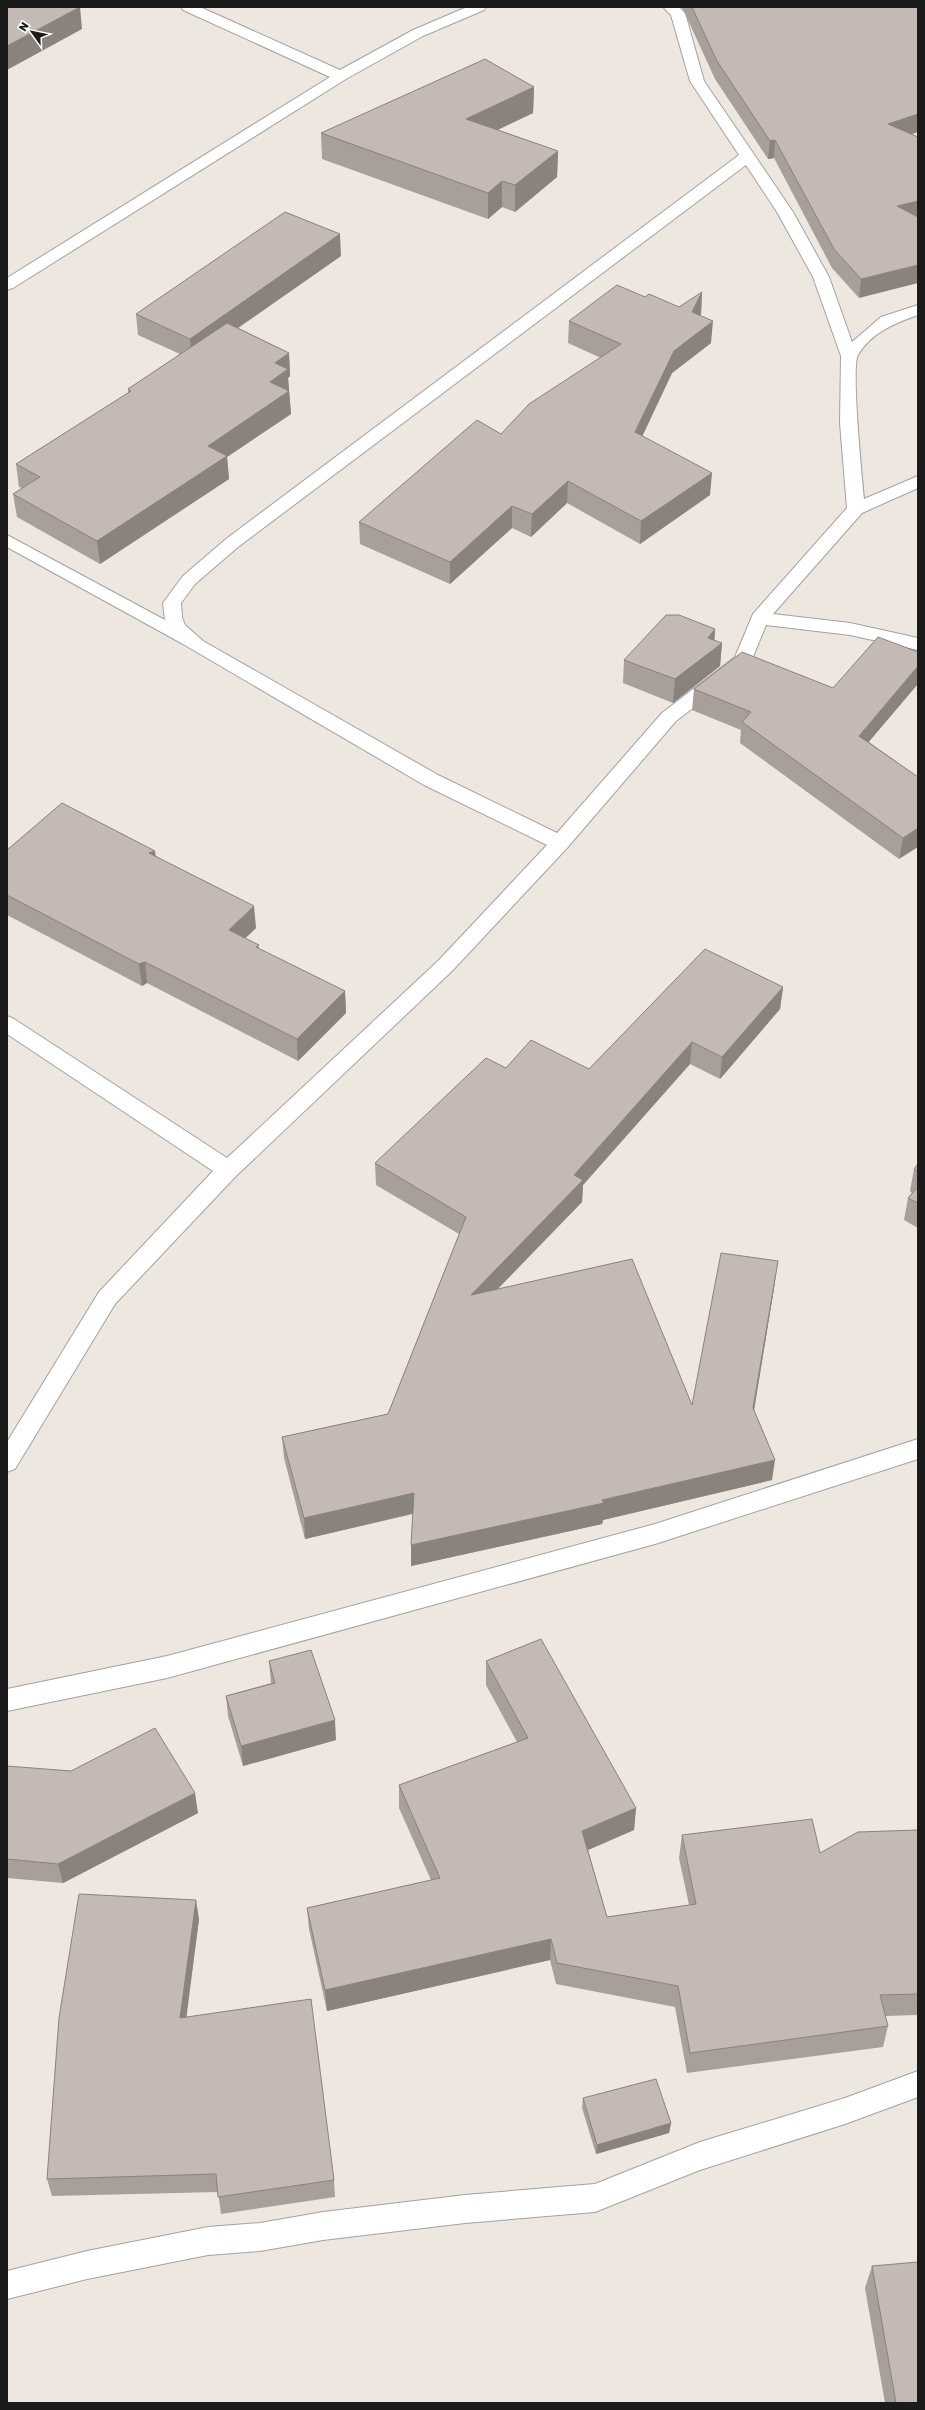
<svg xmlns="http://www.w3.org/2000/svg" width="925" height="2410" font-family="'Golos Text',sans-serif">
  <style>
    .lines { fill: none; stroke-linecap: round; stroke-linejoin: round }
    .street-casing { stroke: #a2a2a2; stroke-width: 2 }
    .street { fill: #fff; fill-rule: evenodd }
    .wall { fill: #a99f9a }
    .shaded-wall { fill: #89827d }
    .building { fill: #c4b9b3; stroke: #89827d }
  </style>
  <rect width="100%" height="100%" fill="#ede7e0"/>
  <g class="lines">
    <defs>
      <path id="street" d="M 181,7 L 200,7 L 340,70 L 413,30 L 467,7 L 486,7 L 484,10 L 423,36 L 346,79 L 13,288 L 7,290 L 7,278 L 330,77 L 183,10 Z
        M 663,7 L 679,7 L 685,13 L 704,81 L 793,212 L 829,277 L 852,342 L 881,317 L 918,305 L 918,315 C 895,323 871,333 858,355 C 851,367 862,478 864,499 L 918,476 L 918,488 L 862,513 L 773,614 L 850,623 L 918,638 L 918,650 L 850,635 L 766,625 L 750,664 L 676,721 L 567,848 L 452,971 L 236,1176 L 115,1304 L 15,1469 L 7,1472 L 7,1442 L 99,1292 L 213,1171 L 7,1034 L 7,1016 L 14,1019 L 227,1158 L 438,961 L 547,845 L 424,785 L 183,644 L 7,547 L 7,535 L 165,620 L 163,603 L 183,576 L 226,539 L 739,155 L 690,81 L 671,15 ZM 746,165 L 777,212 L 813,277 L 841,356 L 840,423 L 847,508 L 753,614 L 735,657 L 662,713 L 557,833 L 438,775 L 203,641 L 185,625 L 182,617 L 181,603 L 195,584 L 238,547 Z
        M 918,1439 L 918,1459 L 655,1544 L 167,1678 L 7,1711 L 7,1689 L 167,1656 L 655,1524 Z
        M 918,2071 L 918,2097 L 845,2124 L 700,2170 L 595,2212 L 465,2223 L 323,2240 L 260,2251 L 208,2255 L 87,2279 L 7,2299 L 7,2271 L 87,2251 L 208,2227 L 260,2223 L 323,2212 L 465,2195 L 595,2184 L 700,2142 L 845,2098 Z"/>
    </defs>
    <!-- street casing -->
    <use href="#street" class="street-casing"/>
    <!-- street -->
    <use href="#street" class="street"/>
  </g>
  <!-- wall -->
  <path class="wall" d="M 682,7 L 918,7 L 918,132 L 912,134 L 859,298 L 832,268 L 774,158 L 768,159 L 715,79 Z
    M 534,87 L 533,113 L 497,130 L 558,151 L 557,177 L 515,212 L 502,207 L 488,219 L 322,159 L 321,133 Z
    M 341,256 L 238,328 L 289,353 L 290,376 L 288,378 L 291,414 L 227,457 L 229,479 L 100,564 L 17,517 L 13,494 L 22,488 L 19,487 L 16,464 L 128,393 L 128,389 L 180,354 L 138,335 L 136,314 Z
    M 702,292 L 701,314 L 700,316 L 711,343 L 672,373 L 642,436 L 710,495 L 640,544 L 567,503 L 531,537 L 512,528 L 450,584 L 360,544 L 359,522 L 501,434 L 601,358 L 568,343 L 569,321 L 645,297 L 679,307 Z
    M 715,629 L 714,640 L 722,643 L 720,666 L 673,703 L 623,683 L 624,660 Z
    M 694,689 L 869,742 L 918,777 L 899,859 L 740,743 L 741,730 L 692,710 Z
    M 7,850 L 156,856 L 256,928 L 245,938 L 259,945 L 259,949 L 345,991 L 346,1013 L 298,1061 L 147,983 L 142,986 L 7,915 Z
    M 783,987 L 780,1009 L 720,1079 L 690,1064 L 583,1185 L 582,1202 L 498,1289 L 692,1405 L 775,1282 L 754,1409 L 772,1480 L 603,1520 L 602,1524 L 411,1566 L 411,1545 L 413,1514 L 305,1539 L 284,1458 L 282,1437 L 388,1414 L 459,1234 L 376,1185 L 375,1163 L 506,1068 L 589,1069 Z
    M 918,1164 L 918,1228 L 904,1220 L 908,1198 L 912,1193 L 910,1191 L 914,1169 Z
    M 269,1661 L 336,1740 L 243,1766 L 228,1716 L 226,1696 L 271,1683 Z
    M 486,1661 L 636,1808 L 634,1830 L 588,1850 L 607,1917 L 689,1905 L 679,1858 L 682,1835 L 820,1853 L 918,1830 L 918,2015 L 885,2016 L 888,2026 L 883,2047 L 687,2073 L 675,2007 L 556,1984 L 550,1960 L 327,2011 L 309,1929 L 307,1908 L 431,1880 L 399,1808 L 399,1785 L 517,1742 L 486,1685 Z
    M 7,1766 L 198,1813 L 63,1883 L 7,1878 Z
    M 199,1919 L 186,2017 L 334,2180 L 335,2197 L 221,2214 L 218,2192 L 52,2196 L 47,2179 Z
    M 583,2098 L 671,2123 L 669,2133 L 596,2154 L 582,2108 Z
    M 872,2266 L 918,2403 L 885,2403 L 865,2288 Z"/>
  <!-- shaded-wall -->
  <path class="shaded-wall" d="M 80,7 L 82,29 L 7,70 L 7,46 Z
    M 534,87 L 533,113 L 466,145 L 466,119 Z
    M 918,114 L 918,132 L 886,142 L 888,124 Z
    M 775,140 L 774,158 L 768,159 L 770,141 Z
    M 558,151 L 557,177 L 515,212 L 515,185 Z
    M 502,181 L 502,207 L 488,219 L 488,193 Z
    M 918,201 L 918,218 L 897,206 Z
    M 340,234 L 341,256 L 192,360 L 190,339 Z
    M 918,265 L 918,283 L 859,298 L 861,279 Z
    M 702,292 L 701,314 L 691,334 L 692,312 Z
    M 713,321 L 711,343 L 672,373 L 634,454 L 635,432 L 674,351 Z
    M 289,353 L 290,376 L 288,378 L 291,414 L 227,457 L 229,479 L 100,564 L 97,541 L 208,446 L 270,382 L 275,363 Z
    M 712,473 L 710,495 L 640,544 L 641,521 Z
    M 568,481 L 567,503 L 531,537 L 532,514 Z
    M 512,506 L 512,528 L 450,584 L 450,562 Z
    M 715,629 L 714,650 L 722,643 L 720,666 L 673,703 L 675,679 L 708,638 Z
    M 918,666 L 918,684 L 856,757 L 859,736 Z
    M 918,828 L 918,847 L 899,859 L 903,838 Z
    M 155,851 L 158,872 L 149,853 Z
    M 254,906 L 256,928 L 231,952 L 229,930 Z
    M 145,962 L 147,983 L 142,986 L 139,964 Z
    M 783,987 L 780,1009 L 720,1079 L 722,1057 Z
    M 345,991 L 346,1013 L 298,1061 L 297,1039 Z
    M 692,1042 L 690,1064 L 583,1185 L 582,1202 L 471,1316 L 471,1295 L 574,1175 Z
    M 778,1261 L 775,1282 L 751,1429 L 753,1408 Z
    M 775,1460 L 772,1480 L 603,1520 L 602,1524 L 411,1566 L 411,1545 Z
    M 414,1493 L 415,1513 L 305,1539 L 304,1518 Z
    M 335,1720 L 336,1740 L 243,1766 L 241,1746 Z
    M 195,1793 L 198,1813 L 63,1883 L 58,1864 Z
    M 636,1808 L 634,1830 L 581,1853 L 582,1831 Z
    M 196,1900 L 199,1919 L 184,2036 L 180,2018 Z
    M 551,1939 L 550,1960 L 327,2011 L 325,1990 Z
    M 671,2123 L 669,2133 L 596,2154 L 597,2145 Z"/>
  <!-- building -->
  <path class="building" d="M 7,7 L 80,7 L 7,46 Z
    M 692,7 L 918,7 L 918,114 L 888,124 L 918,137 L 918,201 L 897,206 L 918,217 L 918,265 L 861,279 L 834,249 L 775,140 L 770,141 L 717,61 Z
    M 485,59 L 534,87 L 466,119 L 558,151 L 515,185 L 502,181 L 488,193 L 321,133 Z
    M 285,212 L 340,234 L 190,339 L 136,314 Z
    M 617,285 L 645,297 L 649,294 L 679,307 L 702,292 L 692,312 L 713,321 L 674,351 L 635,432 L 712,473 L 641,521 L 568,481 L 532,514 L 512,506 L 450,562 L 359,522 L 477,420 L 501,434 L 529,404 L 621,344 L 569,321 Z
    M 227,323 L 289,353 L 275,363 L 288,369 L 270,382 L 289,391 L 208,446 L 227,456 L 97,541 L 13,494 L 40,477 L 16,464 L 131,391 L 128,389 Z
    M 666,615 L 679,615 L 715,629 L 708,638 L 722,643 L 675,679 L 624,660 Z
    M 878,637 L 918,652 L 918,666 L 859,736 L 918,777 L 918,828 L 903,838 L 742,722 L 751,712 L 694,689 L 742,652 L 833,688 Z
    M 62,803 L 155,851 L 149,853 L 254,906 L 229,930 L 259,945 L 256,947 L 345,991 L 297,1039 L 145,962 L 139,964 L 7,895 L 7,850 Z
    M 705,949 L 783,987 L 722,1057 L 692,1042 L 574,1175 L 583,1180 L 471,1295 L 632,1259 L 692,1405 L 721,1253 L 778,1261 L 753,1408 L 775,1460 L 602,1500 L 604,1503 L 411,1545 L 414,1493 L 304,1518 L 282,1437 L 388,1414 L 466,1217 L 375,1163 L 486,1058 L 506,1068 L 531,1040 L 589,1069 Z
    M 918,1164 L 918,1171 L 914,1169 Z
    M 918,1187 L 918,1203 L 908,1198 Z
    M 541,1639 L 636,1808 L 582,1831 L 607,1917 L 696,1904 L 682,1835 L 812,1819 L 820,1853 L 858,1832 L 918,1830 L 918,1994 L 880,1995 L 888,2026 L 690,2053 L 678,1986 L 557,1963 L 551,1939 L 325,1990 L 307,1908 L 440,1878 L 399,1785 L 528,1738 L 486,1661 Z
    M 311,1650 L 335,1720 L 241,1746 L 226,1696 L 275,1683 L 269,1661 Z
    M 155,1728 L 195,1793 L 58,1864 L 7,1859 L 7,1766 L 71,1771 Z
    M 79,1894 L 196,1900 L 180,2018 L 311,1999 L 334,2180 L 218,2197 L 216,2174 L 47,2179 L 59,2018 Z
    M 656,2079 L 671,2123 L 597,2145 L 583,2098 Z
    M 918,2262 L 918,2403 L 896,2403 L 872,2266 Z"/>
  <!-- border -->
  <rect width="925" height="2410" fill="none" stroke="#1b1b1b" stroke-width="16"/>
  <!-- north arrow -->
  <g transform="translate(32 32) rotate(303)" stroke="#ffffff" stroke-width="3" paint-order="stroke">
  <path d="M0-3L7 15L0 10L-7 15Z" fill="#1b1b1b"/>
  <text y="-6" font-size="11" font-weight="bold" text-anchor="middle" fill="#1b1b1b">N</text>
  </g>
</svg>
